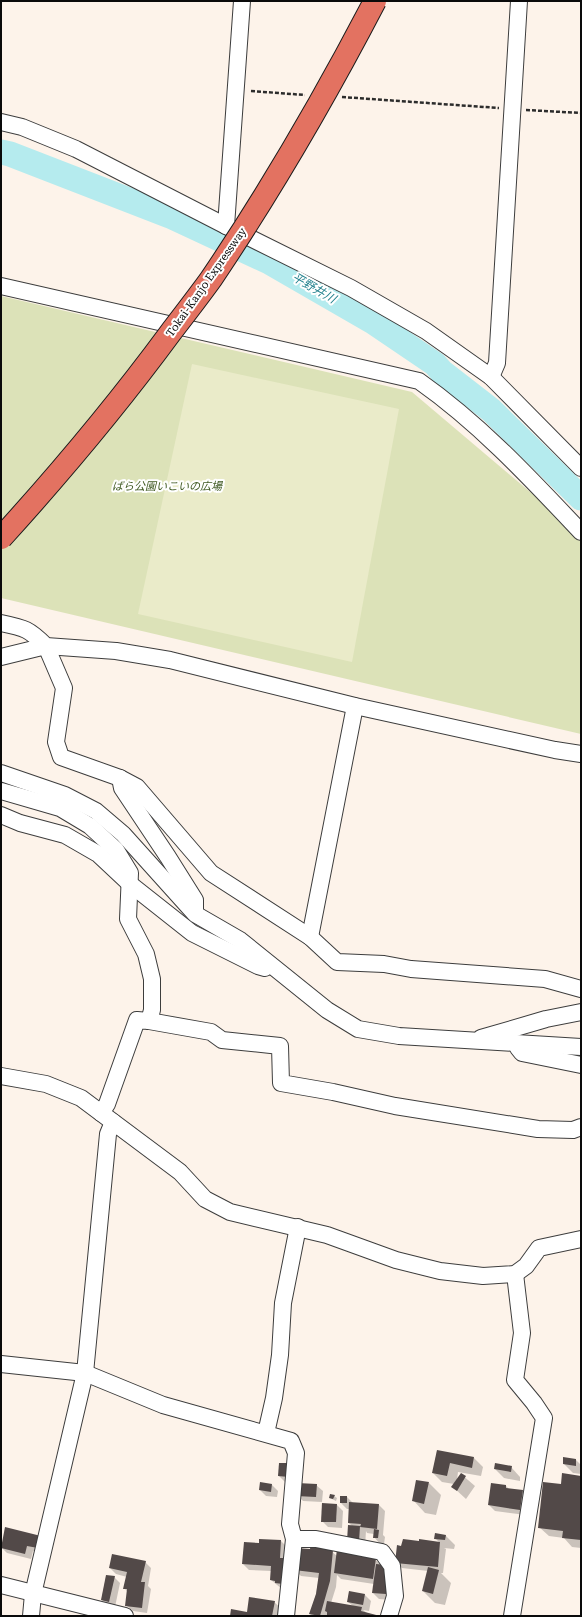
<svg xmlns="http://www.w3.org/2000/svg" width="582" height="1617" font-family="'Roboto Serif','Noto Sans JP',serif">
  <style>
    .green { fill: #dce2b8 }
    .pitch { fill: #eaebc9 }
    .shadow { fill: #0003 }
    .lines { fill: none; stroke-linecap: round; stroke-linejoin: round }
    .river { stroke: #b5ebee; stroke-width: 25 }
    .building { fill: #524948 }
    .minor-casing { stroke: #3d3d3d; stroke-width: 18 }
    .path { stroke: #2c2c2c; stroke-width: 2.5; stroke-dasharray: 4 2; stroke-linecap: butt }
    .minor { stroke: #fff; stroke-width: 16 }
    .motorway-bridge-casing { stroke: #1b1b1b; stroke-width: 24; stroke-linecap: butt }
    .motorway-bridge { stroke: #e37261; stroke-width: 22 }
    .labels { text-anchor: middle; stroke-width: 4; stroke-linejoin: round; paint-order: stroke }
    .street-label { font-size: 11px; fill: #0a0a0a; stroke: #fff }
    .park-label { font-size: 11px; font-style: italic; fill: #405a23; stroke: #fff }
    .water-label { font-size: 12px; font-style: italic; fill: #23818d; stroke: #fff }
  </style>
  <rect width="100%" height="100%" fill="#fdf3ea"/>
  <!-- green -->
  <polygon class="green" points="1,296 412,392 581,535 581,734 1,598"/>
  <!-- pitch -->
  <polygon class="pitch" points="192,364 399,409 352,662 138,614"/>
  <!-- shadow -->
  <g class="shadow">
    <polygon points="437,1451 474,1458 483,1467 481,1476 458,1472 457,1480 461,1474 475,1486 466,1499 453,1487 454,1484 442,1482 433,1473"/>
    <polygon points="576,1460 581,1465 581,1474 573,1473 564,1464"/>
    <polygon points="511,1467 520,1477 520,1481 504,1478 495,1469"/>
    <polygon points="295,1470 295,1482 285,1482 279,1476"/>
    <polygon points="581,1477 581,1548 572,1547 564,1538 549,1536 539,1527 562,1485"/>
    <polygon points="429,1483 441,1495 436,1515 425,1513 413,1500"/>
    <polygon points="272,1485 278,1491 277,1497 266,1496 260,1490"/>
    <polygon points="316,1485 323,1491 322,1502 303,1501 297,1495"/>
    <polygon points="506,1486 509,1489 522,1491 529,1498 526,1515 495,1511 489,1505"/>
    <polygon points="334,1496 337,1498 336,1501 330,1498"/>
    <polygon points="341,1497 347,1497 353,1503 379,1505 385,1511 383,1535 385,1537 384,1544 380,1544 374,1537 374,1534 367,1533 366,1531 365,1547 354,1546 353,1527 349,1523 350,1509 347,1509 341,1503"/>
    <polygon points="337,1505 343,1511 342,1528 328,1527 322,1521"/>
    <polygon points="446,1536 455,1545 454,1549 444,1548 446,1549 443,1573 441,1573 451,1583 445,1605 435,1603 423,1591 428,1571 402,1568 396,1562 402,1547 420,1542 420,1540 440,1543 435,1538"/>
    <polygon points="40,1537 43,1554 33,1551 31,1559 7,1553 1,1547"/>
    <polygon points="281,1541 287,1547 282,1589 271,1580 271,1571 249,1570 243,1564"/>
    <polygon points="325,1546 337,1556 372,1556 381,1565 392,1600 379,1599 373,1593 374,1584 341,1579 337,1575 336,1587 331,1603 353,1606 348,1602 365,1595 371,1601 369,1611 363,1610 367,1613 378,1616 312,1616 310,1614 316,1594 319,1578 301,1576 295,1570 311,1550"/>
    <polygon points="145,1562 151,1568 148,1586 151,1589 147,1613 133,1611 126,1605 128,1592 124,1588 127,1577 116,1574 110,1568"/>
    <polygon points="114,1577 120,1583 115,1607 108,1606 102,1600"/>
    <polygon points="274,1602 281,1608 279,1616 231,1616 247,1613"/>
  </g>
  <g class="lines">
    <!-- river -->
    <polyline class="river" points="1,152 10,154 170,216 269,262 373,322 435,364 442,372 491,410 581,498"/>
  </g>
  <!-- building -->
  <g class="building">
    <polygon points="437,1450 474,1457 472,1468 450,1463 447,1476 432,1473"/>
    <polygon points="563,1457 576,1459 576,1466 563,1464"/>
    <polygon points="279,1463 290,1463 289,1477 278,1476"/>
    <polygon points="495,1463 512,1466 511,1472 494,1469"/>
    <polygon points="461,1473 466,1476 457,1491 451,1487"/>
    <polygon points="562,1473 581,1476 581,1540 562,1538 563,1531 538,1528 543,1482 561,1484"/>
    <polygon points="416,1480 429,1482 424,1504 412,1501"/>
    <polygon points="260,1482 272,1484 271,1492 259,1490"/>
    <polygon points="297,1483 317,1484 316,1497 296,1496"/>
    <polygon points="491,1483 506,1485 506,1488 523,1490 520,1510 488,1505"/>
    <polygon points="330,1494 335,1495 333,1499 329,1498"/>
    <rect x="340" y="1496" width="7" height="7"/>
    <polygon points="349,1502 379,1504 377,1529 360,1527 361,1524 348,1523"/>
    <polygon points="322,1503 337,1504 336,1522 321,1522"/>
    <polygon points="348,1525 360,1526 359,1542 347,1541"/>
    <polygon points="5,1527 41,1536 38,1548 27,1546 25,1554 1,1548"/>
    <polygon points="374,1529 379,1530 378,1538 373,1538"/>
    <polygon points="435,1533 446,1535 445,1540 434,1539"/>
    <polygon points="259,1539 281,1540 280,1558 284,1558 283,1584 275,1583 275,1581 270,1580 271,1566 242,1564 244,1542 259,1543"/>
    <polygon points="403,1539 419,1541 419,1539 440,1542 438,1567 395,1563 397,1545 401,1546"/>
    <polygon points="311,1543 329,1547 329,1550 333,1550 330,1581 320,1616 309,1614 316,1594 319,1573 294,1570 296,1548 310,1549"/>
    <polygon points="337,1549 376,1558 373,1579 334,1573"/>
    <polygon points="112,1554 146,1561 141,1582 145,1582 142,1608 125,1606 127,1589 123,1589 127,1572 109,1568"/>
    <polygon points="376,1564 386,1565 389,1575 386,1594 372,1593"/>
    <polygon points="428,1567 439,1570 433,1594 422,1591"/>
    <polygon points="106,1575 115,1576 109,1602 101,1600"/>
    <polygon points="349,1591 365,1594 363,1605 347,1602"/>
    <polygon points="249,1597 275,1601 272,1616 230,1616 231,1609 247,1612"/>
    <polygon points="327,1601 362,1607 361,1611 380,1616 327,1616 327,1612 325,1611"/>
  </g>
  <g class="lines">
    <!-- minor casing -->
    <g class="minor-casing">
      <g id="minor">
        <polyline points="1,122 22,127 76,149 226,226 351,288 426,331 491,377 581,468"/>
        <polyline points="226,226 242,1"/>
        <path d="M1 286 419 381C480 424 530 478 581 532"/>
        <polyline points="491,377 497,363 519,1"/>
        <path d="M1 623C25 628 29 629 46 646L116 651 170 660 355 706 555 750 581 754"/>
        <polyline points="1,657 46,646 64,688 56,742 61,757 120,778 137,787 211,873 310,937 337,962 384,964 411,969 545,979 581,989"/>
        <polyline points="1,773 65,795 96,811 123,834 195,914 240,940 327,1010 358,1029 399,1036 581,1047"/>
        <polyline points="120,778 122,788 168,857 195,900 195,911"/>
        <polyline points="1,791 60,808 90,826 116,850 130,873 128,919 146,954 152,979 152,1010 149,1021"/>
        <polyline points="1,815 20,823 65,835 98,854 130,884 192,933 258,966 265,968"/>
        <polyline points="310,937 355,706"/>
        <polyline points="481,1038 546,1019 581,1012"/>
        <polyline points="518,1048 522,1053 581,1065"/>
        <polyline points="1,1076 46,1084 81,1098 180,1172 205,1199 230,1212 327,1235 396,1260 440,1271 483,1276 515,1274 526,1266 539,1248 581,1239"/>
        <polyline points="101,1113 107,1104 137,1020 149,1021 211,1032 222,1040 280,1046 281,1083 333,1092 395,1106 538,1129 573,1130 581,1127"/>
        <polyline points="1,1364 85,1373 163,1405 291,1441 296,1453 290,1524 294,1539 286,1616"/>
        <polyline points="266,1433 274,1398 280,1355 283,1303 298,1227"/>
        <polyline points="294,1539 316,1539 382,1552 392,1566 395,1596 389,1616"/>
        <polyline points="1,1585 125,1616"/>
        <polyline points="31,1616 33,1594 85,1373 108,1134 113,1122"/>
        <polyline points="512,1616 544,1418 534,1403 515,1380 522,1333 515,1274"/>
      </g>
    </g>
    <!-- path -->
    <g class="path">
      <polyline points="251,91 305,95"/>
      <polyline points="342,97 499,108"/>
      <polyline points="526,110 581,113"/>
    </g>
    <!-- minor -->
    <use href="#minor" class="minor"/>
    <!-- motorway-bridge casing -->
    <g class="motorway-bridge-casing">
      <path id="motorway-bridge" d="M1 538C61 472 118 404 171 332 184 315 198 297 211 279 271 190 325 97 375 1"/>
    </g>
    <!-- motorway-bridge -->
    <use href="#motorway-bridge" class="motorway-bridge"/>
  </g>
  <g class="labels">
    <!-- street labels -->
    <g class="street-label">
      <text transform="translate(206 282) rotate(-55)" y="4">Tokai-Kanjo Expressway</text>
    </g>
    <!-- park labels -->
    <g class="park-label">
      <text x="167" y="490">ばら公園いこいの広場</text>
    </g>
    <!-- water labels -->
    <g class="water-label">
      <text transform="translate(314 288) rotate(30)" y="4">平野井川</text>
    </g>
  </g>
  <!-- border -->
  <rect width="582" height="1617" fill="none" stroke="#0a0a0a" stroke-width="4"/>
</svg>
